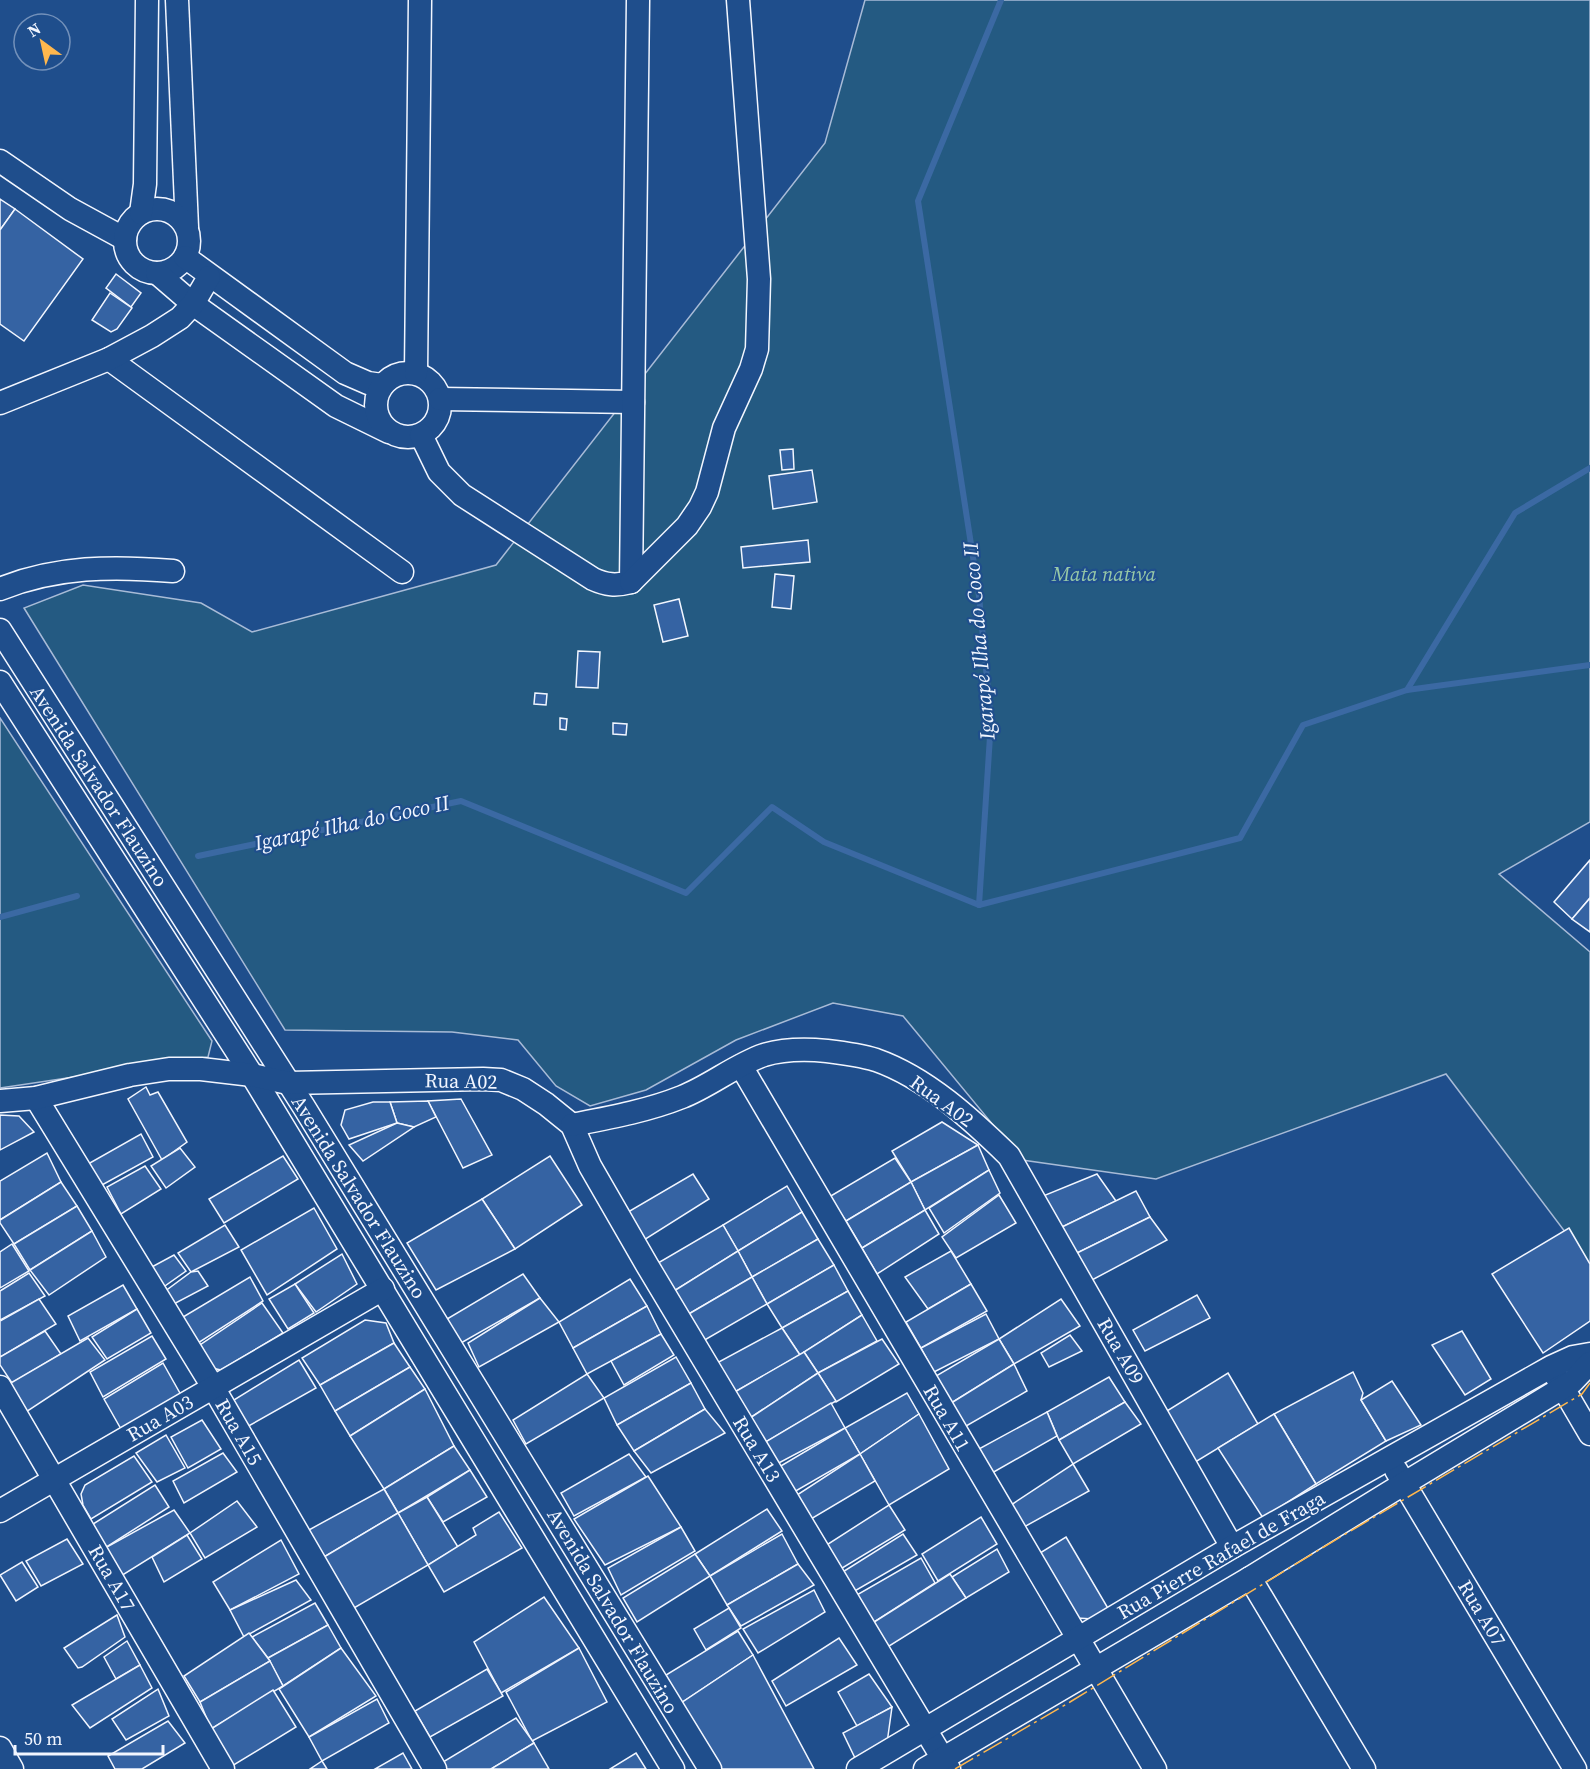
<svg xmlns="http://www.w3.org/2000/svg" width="1590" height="1769" font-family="'Source Serif 4',serif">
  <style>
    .green { fill: #245a82; stroke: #a8bbd7; stroke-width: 1.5 }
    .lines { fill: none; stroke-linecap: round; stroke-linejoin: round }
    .stream { stroke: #3b69a3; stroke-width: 6 }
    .building { fill: #3563a3; stroke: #f2f6ff; stroke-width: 1.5 }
    .minor-casing { stroke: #f2f6ff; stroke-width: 25 }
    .minor { stroke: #1f4e8c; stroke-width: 22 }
    .power { stroke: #ffb74d; stroke-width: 1.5; stroke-dasharray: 21 4.5 3 4.5; stroke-linecap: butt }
    .labels { text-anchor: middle; stroke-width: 4.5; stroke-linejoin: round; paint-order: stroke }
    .park-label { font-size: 20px; font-style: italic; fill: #97c8a6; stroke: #1f4e8c }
    .street-label { font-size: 20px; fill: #f2f6ff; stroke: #1f4e8c }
    .water-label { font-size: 21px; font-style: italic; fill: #f2f6ff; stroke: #1f4e8c }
  </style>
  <rect width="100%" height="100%" fill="#1f4e8c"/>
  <!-- green -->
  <g class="green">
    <polygon points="865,0 1590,0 1590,822 1499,874 1590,952 1590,1265 1446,1074 1156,1179 1022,1160 903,1016 833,1003 736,1040 646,1090 590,1106 556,1086 518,1040 452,1032 285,1030 24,608 83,585 201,603 252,632 496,565 825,143"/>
    <polygon points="0,718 212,1041 208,1057 0,1088"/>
  </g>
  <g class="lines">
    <!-- stream -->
    <g class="stream">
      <polyline points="1407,690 1515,513 1590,468"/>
      <polyline points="198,856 461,801 686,893 772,807 824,842 979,905 991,721 979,596 918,201 1001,0"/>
      <polyline points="979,905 1240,838 1303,725 1407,690 1590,665"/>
      <polyline points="0,917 77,896"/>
    </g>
  </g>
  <!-- building -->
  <g class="building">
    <polygon points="0,199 15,209 0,230"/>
    <polygon points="15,209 83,259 24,341 0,324 0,230"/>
    <polygon points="116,274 141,293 131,307 106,288"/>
    <polygon points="110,293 132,308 117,329 111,332 92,320"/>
    <polygon points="793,449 794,469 782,470 780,450"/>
    <polygon points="812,470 817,502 773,509 769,476"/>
    <polygon points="808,540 810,562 743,568 741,547"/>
    <polygon points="775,574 794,576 791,609 772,607"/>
    <polygon points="679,599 688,636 663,642 654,605"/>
    <polygon points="578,651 600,652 598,688 576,687"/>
    <polygon points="535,693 547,694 546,705 534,704"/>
    <polygon points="560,718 567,719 566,730 560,729"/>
    <polygon points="613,723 627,724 626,735 613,734"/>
    <polygon points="1590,860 1590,898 1572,919 1554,902"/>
    <polygon points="1590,898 1590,932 1572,919"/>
    <polygon points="146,1087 150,1095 158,1092 187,1142 162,1160 128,1099"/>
    <polygon points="461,1099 492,1155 463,1168 428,1101"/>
    <polygon points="428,1101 436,1117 414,1127 397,1123 390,1102"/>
    <polygon points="373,1102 390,1102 397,1123 349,1139 341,1125 345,1110"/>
    <polygon points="0,1115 19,1116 34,1132 0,1150"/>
    <polygon points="942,1122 978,1145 911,1182 892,1151"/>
    <polygon points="397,1123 414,1127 363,1161 349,1145"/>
    <polygon points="141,1134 153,1157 102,1185 88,1164"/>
    <polygon points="978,1145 989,1170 925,1210 911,1182"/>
    <polygon points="180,1148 195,1167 166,1188 151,1166"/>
    <polygon points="47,1153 61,1182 0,1220 0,1181"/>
    <polygon points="283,1156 298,1179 224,1223 209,1199"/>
    <polygon points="550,1156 582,1205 515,1249 482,1199"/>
    <polygon points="895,1158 911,1182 846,1221 829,1197"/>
    <polygon points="145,1166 161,1189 121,1214 107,1187"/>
    <polygon points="989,1170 1000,1193 944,1233 929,1208"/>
    <polygon points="693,1174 709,1199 644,1240 628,1212"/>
    <polygon points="1097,1174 1116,1201 1062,1227 1043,1196"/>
    <polygon points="61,1182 77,1206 14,1244 0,1223 0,1220"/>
    <polygon points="911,1182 925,1210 862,1248 846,1221"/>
    <polygon points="787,1186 802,1212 738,1251 723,1225"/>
    <polygon points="1136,1191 1150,1217 1077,1253 1062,1227"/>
    <polygon points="999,1195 1016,1223 956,1258 942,1237"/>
    <polygon points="482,1199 515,1249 436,1290 407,1243"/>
    <polygon points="77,1206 92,1231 30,1270 14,1244"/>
    <polygon points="314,1208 337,1249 267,1295 241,1250"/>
    <polygon points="925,1210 939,1234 877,1274 862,1248"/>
    <polygon points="802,1212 818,1239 752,1277 738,1251"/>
    <polygon points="1150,1217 1167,1240 1092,1280 1077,1253"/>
    <polygon points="225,1225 239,1247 191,1272 178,1253"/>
    <polygon points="723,1225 738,1251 674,1291 658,1263"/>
    <polygon points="1569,1228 1590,1264 1590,1321 1543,1353 1492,1274"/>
    <polygon points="92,1231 106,1257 49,1295 30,1270"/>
    <polygon points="818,1239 834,1265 767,1304 752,1277"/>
    <polygon points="12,1244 29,1271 0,1288 0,1252"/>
    <polygon points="738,1251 752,1277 687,1315 674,1291"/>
    <polygon points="951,1251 971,1284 928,1309 905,1277"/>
    <polygon points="342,1254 357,1284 316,1312 295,1284"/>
    <polygon points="174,1255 186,1271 162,1288 148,1269"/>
    <polygon points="834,1265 848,1291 782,1328 767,1304"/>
    <polygon points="198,1271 208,1286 170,1306 164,1292 191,1272"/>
    <polygon points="29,1273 45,1296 0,1320 0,1291"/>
    <polygon points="523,1274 540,1298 461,1343 447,1319"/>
    <polygon points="250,1277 263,1301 195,1345 178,1320"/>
    <polygon points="752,1277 767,1304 703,1341 687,1315"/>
    <polygon points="630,1279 647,1306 573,1348 559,1322"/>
    <polygon points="295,1284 314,1313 288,1329 269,1299"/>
    <polygon points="971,1284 987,1311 921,1348 906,1322"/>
    <polygon points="123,1285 137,1309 80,1341 68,1316"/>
    <polygon points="848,1291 862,1315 800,1355 782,1328"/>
    <polygon points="1197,1295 1210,1318 1145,1351 1133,1330"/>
    <polygon points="540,1298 559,1322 479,1367 468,1343"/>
    <polygon points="39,1299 56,1324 0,1357 0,1321"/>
    <polygon points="1061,1299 1080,1326 1014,1364 999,1339"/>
    <polygon points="262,1303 283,1333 221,1370 212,1368 197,1347"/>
    <polygon points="647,1306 661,1334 587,1374 573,1348"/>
    <polygon points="137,1309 151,1333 107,1359 92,1337"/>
    <polygon points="986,1314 999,1339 934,1372 921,1348"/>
    <polygon points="862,1315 877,1341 818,1373 804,1352"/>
    <polygon points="365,1320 386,1323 394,1343 320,1385 302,1358"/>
    <polygon points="782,1328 800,1355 733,1393 715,1364"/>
    <polygon points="45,1331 61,1354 12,1383 0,1365 0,1357"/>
    <polygon points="1462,1331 1491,1379 1465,1395 1432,1345"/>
    <polygon points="661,1334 674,1355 624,1385 611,1361"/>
    <polygon points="1070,1335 1082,1351 1049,1367 1041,1353"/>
    <polygon points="152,1336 166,1359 103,1397 90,1372"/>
    <polygon points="88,1338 105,1360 26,1412 9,1384"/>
    <polygon points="882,1339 899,1364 836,1402 818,1373"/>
    <polygon points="999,1339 1014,1364 948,1405 936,1376"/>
    <polygon points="394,1343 410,1367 335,1411 320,1385"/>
    <polygon points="804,1352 818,1373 750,1418 733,1393"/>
    <polygon points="676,1357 691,1383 617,1425 604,1398"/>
    <polygon points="299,1360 316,1388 245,1428 229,1403"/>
    <polygon points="163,1363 181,1395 121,1429 104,1399"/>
    <polygon points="1014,1364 1027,1391 961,1429 948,1405"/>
    <polygon points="410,1367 425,1389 350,1436 335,1411"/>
    <polygon points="1353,1372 1363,1393 1361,1400 1386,1441 1316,1484 1274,1414"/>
    <polygon points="818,1373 836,1401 762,1444 750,1418"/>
    <polygon points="1228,1373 1258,1424 1192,1464 1162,1414"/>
    <polygon points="587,1374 604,1398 526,1444 513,1420"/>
    <polygon points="1109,1377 1125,1402 1059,1440 1047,1412"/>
    <polygon points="1392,1381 1421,1425 1386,1441 1361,1400"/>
    <polygon points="691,1383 705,1409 634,1451 617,1425"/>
    <polygon points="425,1389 454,1446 384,1489 350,1436"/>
    <polygon points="907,1393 919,1414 860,1454 845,1428"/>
    <polygon points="1125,1402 1141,1424 1073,1464 1059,1440"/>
    <polygon points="831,1403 845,1428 775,1465 762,1444"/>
    <polygon points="705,1409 725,1433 651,1473 634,1451"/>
    <polygon points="1047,1412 1057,1436 992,1473 977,1450"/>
    <polygon points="919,1414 949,1469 889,1505 860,1454"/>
    <polygon points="1274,1414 1316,1484 1263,1518 1218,1448"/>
    <polygon points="202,1420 221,1449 188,1468 171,1437"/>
    <polygon points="845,1428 860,1454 794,1492 779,1467"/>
    <polygon points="166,1435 185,1468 157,1482 136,1453"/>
    <polygon points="454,1446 470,1470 398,1513 384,1489"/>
    <polygon points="223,1453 237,1472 184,1503 173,1481"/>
    <polygon points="629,1454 646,1477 574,1516 561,1493"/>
    <polygon points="860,1454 875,1481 811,1519 797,1495"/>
    <polygon points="134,1456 152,1482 91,1519 83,1505 81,1494 85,1485"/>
    <polygon points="1073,1464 1089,1491 1024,1527 1011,1505"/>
    <polygon points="470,1470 487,1497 443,1522 427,1497"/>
    <polygon points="648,1476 681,1527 605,1565 574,1519"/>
    <polygon points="155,1485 169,1507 105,1548 93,1524"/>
    <polygon points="384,1489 398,1513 324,1557 307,1531"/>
    <polygon points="427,1497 458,1547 428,1565 398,1513"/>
    <polygon points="237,1501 257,1527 205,1558 190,1533"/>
    <polygon points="889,1505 905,1530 839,1570 825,1546"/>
    <polygon points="767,1509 782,1531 710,1576 695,1554"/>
    <polygon points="174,1510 190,1533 121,1576 105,1548"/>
    <polygon points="499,1512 522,1548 444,1592 428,1565 476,1535 473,1528"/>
    <polygon points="398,1513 428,1565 354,1608 324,1557"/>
    <polygon points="981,1517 997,1544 938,1581 922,1554"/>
    <polygon points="681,1527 695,1551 621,1595 608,1568"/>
    <polygon points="782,1534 798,1564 727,1605 710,1576"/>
    <polygon points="903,1534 917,1555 853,1592 841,1573"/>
    <polygon points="187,1535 202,1559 164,1582 152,1557"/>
    <polygon points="1066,1537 1109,1610 1093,1619 1077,1618 1040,1553"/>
    <polygon points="67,1539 83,1564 41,1586 26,1561"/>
    <polygon points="281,1540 299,1574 230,1610 213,1582"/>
    <polygon points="997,1549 1009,1572 966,1598 952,1577"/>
    <polygon points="695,1554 710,1576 637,1622 623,1598"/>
    <polygon points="921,1558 935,1583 871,1624 855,1596"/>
    <polygon points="22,1562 38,1587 16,1601 0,1575"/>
    <polygon points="798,1564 814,1585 741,1626 727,1605"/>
    <polygon points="950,1574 966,1598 886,1648 871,1624"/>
    <polygon points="296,1580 311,1600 244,1637 230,1610"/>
    <polygon points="814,1590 825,1612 758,1653 743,1629"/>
    <polygon points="544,1597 579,1648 501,1693 474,1642"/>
    <polygon points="315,1603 328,1625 268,1658 252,1637"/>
    <polygon points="729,1608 741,1628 706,1650 694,1629"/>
    <polygon points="117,1615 125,1637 82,1667 78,1668 64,1648"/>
    <polygon points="328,1625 341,1648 283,1686 268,1658"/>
    <polygon points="738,1631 753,1655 681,1703 666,1675"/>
    <polygon points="249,1633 270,1661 200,1702 184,1676"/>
    <polygon points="839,1638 857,1665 786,1706 772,1681"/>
    <polygon points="127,1641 140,1665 116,1679 104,1657"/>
    <polygon points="341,1648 376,1696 309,1737 279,1689"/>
    <polygon points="579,1648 607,1702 532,1741 506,1692"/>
    <polygon points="753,1655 814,1769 720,1769 681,1703"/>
    <polygon points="270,1661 283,1686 211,1729 200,1702"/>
    <polygon points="140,1665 152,1688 90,1728 72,1705"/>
    <polygon points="487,1669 503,1696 430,1737 415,1711"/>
    <polygon points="869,1674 892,1707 857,1726 838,1692"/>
    <polygon points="158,1689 169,1716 126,1740 112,1719"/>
    <polygon points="273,1690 296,1727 232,1766 211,1729"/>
    <polygon points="377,1699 389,1723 322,1761 309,1737"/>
    <polygon points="892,1707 887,1743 855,1758 843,1733"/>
    <polygon points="516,1718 534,1743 491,1769 447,1769 443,1762"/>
    <polygon points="168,1721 185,1743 142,1769 115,1769 108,1756"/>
    <polygon points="534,1743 549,1769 491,1769"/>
    <polygon points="403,1753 412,1769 375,1769"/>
    <polygon points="636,1753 646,1769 610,1769"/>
    <polygon points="322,1761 327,1769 310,1769"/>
  </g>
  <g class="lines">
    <!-- minor casing -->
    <g class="minor-casing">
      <g id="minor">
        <polyline points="177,0 187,227"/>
        <polyline points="0,161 70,209 125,239"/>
        <circle cx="157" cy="241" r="32"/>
        <polyline points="141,213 145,184 147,0"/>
        <polyline points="185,257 345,373 368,383 382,385"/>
        <polyline points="157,273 193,304 336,406 389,432"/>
        <polyline points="109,359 402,572"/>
        <circle cx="408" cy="405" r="32"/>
        <polyline points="416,373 420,0"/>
        <polyline points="440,399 633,402"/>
        <polyline points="0,403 109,359 152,336 180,318 193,304 209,277"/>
        <path d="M421 435 439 472 462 495 593 579C606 585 616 586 631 582L638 0"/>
        <polyline points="631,582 687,526 700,507 707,492 724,428 751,369 757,349 759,279 738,0"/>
        <path d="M0 589C56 566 114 566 173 571"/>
        <polyline points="0,630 304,1107 710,1769"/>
        <polyline points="0,682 252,1075 673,1769"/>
        <polyline points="741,1066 1155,1769"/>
        <polyline points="36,1098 213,1387 435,1769"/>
        <polyline points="0,1101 36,1098 130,1075 169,1069 201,1069 252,1075 288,1083 483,1079 501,1080 523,1089 546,1104 572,1125 590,1166 647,1265 949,1769"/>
        <path d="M572 1125C608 1118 647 1111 682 1097 710 1086 735 1065 764 1055 784 1049 806 1049 827 1051 844 1053 860 1055 876 1060 927 1078 971 1119 1009 1156L1232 1547"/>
        <polyline points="1556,1376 1590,1434"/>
        <polyline points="0,1387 223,1769"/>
        <polyline points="1396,1470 1575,1769"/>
        <polyline points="0,1511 383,1289"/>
        <polyline points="1250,1578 1364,1769"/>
        <polyline points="0,1748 12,1769"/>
        <polyline points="858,1769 1232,1547 1551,1367 1573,1357 1590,1354"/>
        <polyline points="925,1769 1250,1578 1405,1483 1572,1382 1590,1363"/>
      </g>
    </g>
    <!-- minor -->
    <use href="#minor" class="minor"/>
    <!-- power -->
    <polyline class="power" points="955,1769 1070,1702 1327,1545 1582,1394 1590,1383"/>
  </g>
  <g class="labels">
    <!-- park labels -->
    <g class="park-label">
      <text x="1104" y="581">Mata nativa</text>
    </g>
    <!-- street labels -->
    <g class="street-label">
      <text transform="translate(99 786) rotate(57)" y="7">Avenida Salvador Flauzino</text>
      <text transform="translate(461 1081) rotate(1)" y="7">Rua A02</text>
      <text transform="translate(942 1101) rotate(36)" y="7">Rua A02</text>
      <text transform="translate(359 1197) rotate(58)" y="7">Avenida Salvador Flauzino</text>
      <text transform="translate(1121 1351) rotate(60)" y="7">Rua A09</text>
      <text transform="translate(160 1418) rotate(-30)" y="7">Rua A03</text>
      <text transform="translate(947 1418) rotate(60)" y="7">Rua A11</text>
      <text transform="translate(239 1432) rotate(60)" y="7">Rua A15</text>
      <text transform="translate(757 1449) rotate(59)" y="7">Rua A13</text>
      <text transform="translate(1221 1555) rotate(-30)" y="7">Rua Pierre Rafael de Fraga</text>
      <text transform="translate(112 1578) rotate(60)" y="7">Rua A17</text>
      <text transform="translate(613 1611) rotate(59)" y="7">Avenida Salvador Flauzino</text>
      <text transform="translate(1482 1613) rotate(59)" y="7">Rua A07</text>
    </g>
    <!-- water labels -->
    <g class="water-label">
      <text transform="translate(979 641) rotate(-95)" y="7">Igarapé Ilha do Coco II</text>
      <text transform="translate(352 823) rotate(-12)" y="7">Igarapé Ilha do Coco II</text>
    </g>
  </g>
  <!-- north arrow -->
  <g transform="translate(42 42) rotate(327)"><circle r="28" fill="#1f4e8c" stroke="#7391ba" stroke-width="1.5"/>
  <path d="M0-4.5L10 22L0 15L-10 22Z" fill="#ffb74d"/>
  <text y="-9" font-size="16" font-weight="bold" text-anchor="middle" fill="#f2f6ff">N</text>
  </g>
  <!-- scale -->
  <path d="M15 1745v9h148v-9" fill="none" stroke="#f2f6ff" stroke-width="3"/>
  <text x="24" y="1745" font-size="18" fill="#f2f6ff" stroke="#1f4e8c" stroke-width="4.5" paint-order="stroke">50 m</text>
</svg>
